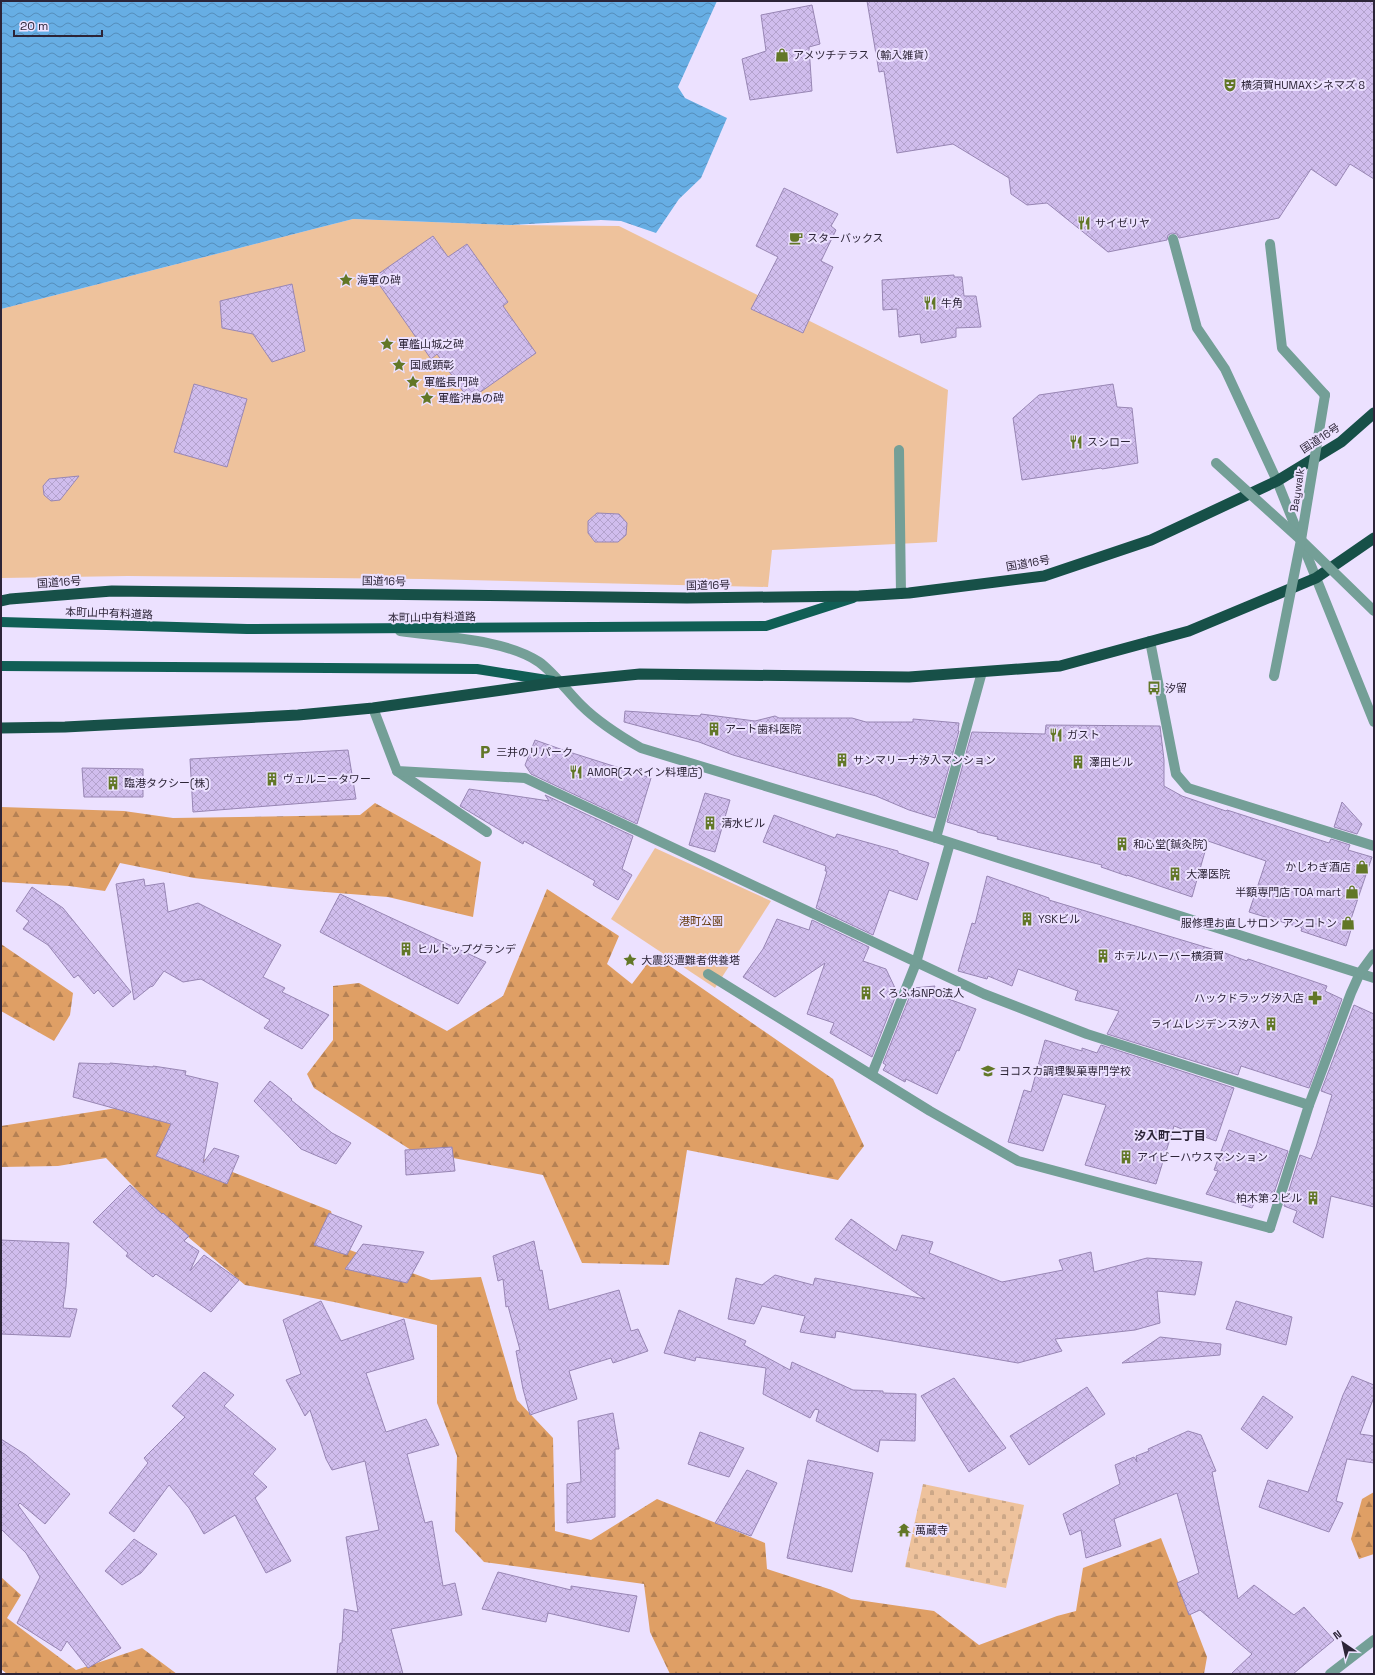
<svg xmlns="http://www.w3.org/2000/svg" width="1375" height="1675" font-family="'Space Grotesk','Noto Sans JP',sans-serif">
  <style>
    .forest { fill: url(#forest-firs) }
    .cemetery { fill: url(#cemetery-stones) }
    .green { fill: #eec29c }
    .water { fill: url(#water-waves) }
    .building { fill: url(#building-cross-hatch); stroke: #9886b4 }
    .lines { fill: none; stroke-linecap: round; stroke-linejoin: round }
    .service { stroke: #749f97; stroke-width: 10 }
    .pedestrian { stroke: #749f97; stroke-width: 10 }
    .minor { stroke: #749f97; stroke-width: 10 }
    .tertiary { stroke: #749f97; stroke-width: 10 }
    .primary { stroke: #105e55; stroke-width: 10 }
    .trunk { stroke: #175048; stroke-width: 11 }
    .pedestrian-bridge { stroke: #749f97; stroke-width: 10 }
    .labels { text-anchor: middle; stroke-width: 4; stroke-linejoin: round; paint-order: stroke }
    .poi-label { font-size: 11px; fill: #2c2437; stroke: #ece1ff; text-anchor: start }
    .street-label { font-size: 11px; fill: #2c2437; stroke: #ece1ff }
    .park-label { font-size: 11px; fill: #673c0f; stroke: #ece1ff }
    .neighbourhood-label { font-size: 12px; font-weight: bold; fill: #2c2437; stroke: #ece1ff }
  </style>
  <defs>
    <pattern id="forest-firs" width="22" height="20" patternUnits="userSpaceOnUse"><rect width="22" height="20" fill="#df9f65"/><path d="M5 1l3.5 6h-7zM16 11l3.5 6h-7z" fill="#b58154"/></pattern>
    <pattern id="cemetery-stones" width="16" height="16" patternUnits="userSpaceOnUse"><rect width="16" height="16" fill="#eec29c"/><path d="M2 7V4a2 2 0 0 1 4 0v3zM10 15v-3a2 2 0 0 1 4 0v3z" fill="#cca787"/></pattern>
    <pattern id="water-waves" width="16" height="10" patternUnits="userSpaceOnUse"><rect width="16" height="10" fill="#67aee4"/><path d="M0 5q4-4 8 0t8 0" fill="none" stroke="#558dba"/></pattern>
    <pattern id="building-cross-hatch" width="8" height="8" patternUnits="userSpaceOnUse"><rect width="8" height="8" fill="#d0bded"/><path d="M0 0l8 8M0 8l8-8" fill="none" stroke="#b3a2cc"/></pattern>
  </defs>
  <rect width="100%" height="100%" fill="#ece1ff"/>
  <!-- forest -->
  <g class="forest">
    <polygon points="375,803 481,862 473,917 388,897 300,890 194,878 120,863 105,891 69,886 1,882 1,807 124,811 173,818 360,815"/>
    <polygon points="547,889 619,936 607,964 632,984 654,955 833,1079 864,1146 838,1180 687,1150 669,1265 582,1263 543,1175 411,1150 314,1088 307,1074 333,1040 333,986 359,983 447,1031 503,996"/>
    <polygon points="1,944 73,993 70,1015 54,1041 1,1011"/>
    <polygon points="149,1103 207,1162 331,1211 339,1246 431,1280 481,1277 517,1400 553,1438 555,1531 591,1540 657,1499 765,1543 767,1569 832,1590 851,1599 934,1611 979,1645 1057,1616 1076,1611 1083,1568 1161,1538 1207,1657 1204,1674 670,1674 650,1632 644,1584 484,1562 455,1531 457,1456 437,1403 437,1325 334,1302 245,1285 156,1210 106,1158 58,1166 1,1167 1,1126"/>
    <polygon points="1374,1492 1374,1554 1359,1559 1351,1539 1362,1499"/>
    <polygon points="1,1577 21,1595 7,1618 76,1670 142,1648 177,1674 7,1674 1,1669"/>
  </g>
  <!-- cemetery -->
  <polygon class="cemetery" points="923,1484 1024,1505 1006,1588 905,1567"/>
  <!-- green -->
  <g class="green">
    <polygon points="353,219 511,225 619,226 948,390 937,542 772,550 768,587 423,579 128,576 1,578 1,309"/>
    <polygon points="655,848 771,901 715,988 611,919"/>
  </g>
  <!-- water -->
  <polygon class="water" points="1,1 717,1 678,87 685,98 727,118 701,178 679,199 656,233 621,221 601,220 511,225 353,219 1,309"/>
  <!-- building -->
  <g class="building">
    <polygon points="867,1 1374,1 1374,179 1350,164 1336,186 1311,169 1279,218 1179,238 1177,234 1172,233 1168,235 1167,240 1108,252 1047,203 1027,205 1011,194 1009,178 953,144 897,153 884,71 879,72"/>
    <polygon points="812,5 820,44 809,47 812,91 750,100 742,59 766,51 761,15"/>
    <polygon points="784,188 838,214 831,226 836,230 821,261 833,267 803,333 751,309 778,257 756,246"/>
    <polygon points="433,236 448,257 467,244 508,302 503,306 536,353 469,400 437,354 431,359 374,277"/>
    <polygon points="954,275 954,277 962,277 964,296 976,296 981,327 956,328 956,337 921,343 920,334 899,337 897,309 883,310 882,280"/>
    <polygon points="292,284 305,351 272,362 253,334 222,328 220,301"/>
    <polygon points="194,384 247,399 227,467 174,452"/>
    <polygon points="1113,384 1117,407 1132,408 1138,463 1102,469 1101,468 1022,480 1013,418 1039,395"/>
    <polygon points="79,476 60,500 51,501 44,495 43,486 49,479"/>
    <polygon points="597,513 619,514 627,523 626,535 618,542 595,542 588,533 588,521"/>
    <polygon points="625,711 700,716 701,714 755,721 775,716 779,718 852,718 866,722 913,722 913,719 959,723 958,731 959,731 935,818 909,810 876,796 733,755 699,742 624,722"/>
    <polygon points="1046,725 1160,726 1164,760 1164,786 1182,796 1226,811 1227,810 1329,843 1331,839 1350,845 1348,850 1372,857 1351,919 1354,920 1346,946 1301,931 1302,928 1249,912 1266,861 1208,841 1192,897 1127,875 1127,876 1101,867 1102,865 997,839 998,837 977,832 977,831 947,822 972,732 1045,734"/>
    <polygon points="535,740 563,750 651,778 637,824 531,774 525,765"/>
    <polygon points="348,750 356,799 193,812 190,759"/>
    <polygon points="82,768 143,769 143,797 84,797"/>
    <polygon points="469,789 549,801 545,795 633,836 622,869 632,875 618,900 593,885 595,881 524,841 523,844 460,806"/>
    <polygon points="705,793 730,800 715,852 689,845"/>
    <polygon points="1342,802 1362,824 1357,834 1334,827"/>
    <polygon points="774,815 835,838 837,834 898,851 898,853 929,863 917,900 889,890 873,935 816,908 827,871 825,871 826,866 763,842"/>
    <polygon points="987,876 1049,898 1049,900 1225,953 1247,961 1248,959 1327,986 1325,991 1342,999 1309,1088 1241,1066 1238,1075 1107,1034 1119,1011 1075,1000 1078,991 1018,969 1012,986 988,976 987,979 958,971 972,923 975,924"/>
    <polygon points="144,879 145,886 164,883 168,912 198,903 281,945 263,977 285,988 282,992 329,1015 302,1049 264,1028 270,1020 201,979 183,982 164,971 153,986 150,987 134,1000 116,884"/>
    <polygon points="32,887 63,908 131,992 113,1007 98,990 94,994 78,975 74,978 48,945 23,929 29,921 16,911"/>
    <polygon points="340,894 486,962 458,1004 320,932"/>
    <polygon points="777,919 809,930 812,920 869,947 863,961 886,969 896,990 898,990 872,1057 830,1033 834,1023 807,1014 825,963 775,997 743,977 763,949"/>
    <polygon points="935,986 932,993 976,1009 959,1051 957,1050 937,1094 906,1079 905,1082 883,1070 886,1065 883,1063 913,988"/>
    <polygon points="1354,1005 1374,1014 1374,1207 1331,1196 1323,1238 1293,1222 1297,1211 1284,1206 1300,1155 1311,1159 1316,1147 1332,1095 1321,1091"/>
    <polygon points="1045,1040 1082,1051 1082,1048 1097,1053 1101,1045 1234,1088 1216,1141 1174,1126 1156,1184 1085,1165 1106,1105 1063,1094 1043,1151 1008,1142 1024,1090 1031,1092"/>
    <polygon points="79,1063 110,1064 110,1063 153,1067 153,1066 186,1071 185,1075 218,1083 203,1163 214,1148 239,1156 227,1184 156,1156 171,1124 73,1097"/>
    <polygon points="270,1081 292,1099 291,1100 332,1133 351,1143 336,1164 301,1149 254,1101"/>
    <polygon points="1229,1130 1288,1151 1271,1202 1257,1197 1252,1208 1206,1194 1218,1171 1214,1170"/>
    <polygon points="452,1147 455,1171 406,1175 405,1150"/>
    <polygon points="130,1185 162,1214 163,1213 189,1236 184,1241 199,1251 190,1271 204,1255 239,1280 211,1312 156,1274 153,1277 126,1256 128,1253 93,1222"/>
    <polygon points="329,1213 362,1226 347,1255 314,1245"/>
    <polygon points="851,1219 896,1251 902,1235 933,1242 929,1253 1002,1282 1063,1270 1059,1260 1091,1252 1094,1272 1147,1258 1202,1262 1195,1295 1157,1291 1160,1323 1135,1330 1055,1339 1062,1351 1018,1363 836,1331 835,1338 800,1332 805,1316 762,1306 754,1324 728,1319 736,1278 762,1285 775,1275 813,1285 815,1278 925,1299 835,1239"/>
    <polygon points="1,1240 69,1243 66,1286 63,1308 77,1309 70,1337 1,1334"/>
    <polygon points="534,1241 540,1271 542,1270 549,1310 619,1290 631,1331 638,1329 648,1351 613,1363 611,1358 569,1371 577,1399 530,1415 523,1389 516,1351 520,1350 508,1306 506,1307 503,1279 498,1281 493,1256"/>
    <polygon points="363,1244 424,1252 407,1283 345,1269"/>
    <polygon points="321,1301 341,1341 404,1319 414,1359 366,1373 386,1432 426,1419 439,1445 407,1454 425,1523 432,1521 443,1586 455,1583 462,1615 391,1629 403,1674 337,1674 340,1643 342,1643 344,1609 358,1612 346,1537 379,1530 365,1461 332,1470 326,1459 310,1410 305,1416 286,1380 301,1374 283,1320"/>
    <polygon points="1236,1301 1292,1317 1286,1345 1226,1329"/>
    <polygon points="679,1310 746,1341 744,1345 790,1370 792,1362 853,1390 883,1391 883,1393 916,1394 915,1441 880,1440 878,1452 816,1421 819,1410 815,1409 810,1418 763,1394 766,1368 696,1357 695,1361 664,1353"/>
    <polygon points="1160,1337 1221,1344 1220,1355 1122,1363"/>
    <polygon points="204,1372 234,1395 224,1406 276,1449 253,1474 267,1487 255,1498 291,1561 266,1573 235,1515 204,1534 189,1508 169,1485 134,1532 109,1513 148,1463 144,1458 185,1417 172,1406"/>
    <polygon points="1352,1376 1374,1385 1374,1397 1360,1434 1374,1436 1374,1463 1347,1459 1336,1501 1343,1503 1329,1532 1259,1507 1268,1480 1308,1492 1343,1395"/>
    <polygon points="954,1378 1006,1448 969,1472 921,1396"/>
    <polygon points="1087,1387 1105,1414 1029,1465 1010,1436"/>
    <polygon points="1263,1396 1293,1417 1267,1449 1241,1429"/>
    <polygon points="613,1413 619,1449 615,1449 615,1517 567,1523 567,1484 581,1482 578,1421"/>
    <polygon points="1188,1431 1201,1435 1216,1471 1212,1472 1238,1599 1254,1585 1294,1615 1304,1607 1334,1640 1293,1674 1231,1674 1252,1654 1200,1610 1189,1615 1177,1583 1199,1573 1177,1493 1114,1519 1121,1546 1086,1558 1081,1530 1070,1535 1063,1514 1120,1484 1115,1465 1134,1457 1137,1462 1136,1456 1149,1451 1148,1449"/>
    <polygon points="700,1432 744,1448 729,1477 688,1464"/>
    <polygon points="1,1439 26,1455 70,1494 45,1524 20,1503 18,1505 121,1648 88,1668 67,1641 61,1651 17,1623 40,1577 26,1553 1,1529"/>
    <polygon points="808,1460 873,1473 852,1572 787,1558"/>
    <polygon points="747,1470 777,1483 751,1536 715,1523"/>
    <polygon points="134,1539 157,1554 141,1573 122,1585 105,1571"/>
    <polygon points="498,1572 571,1590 571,1586 637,1596 629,1632 548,1613 546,1622 482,1609"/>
  </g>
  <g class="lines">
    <!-- service -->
    <g class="service">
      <polyline points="1173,239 1197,328 1225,369 1277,481"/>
      <polyline points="899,450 901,594"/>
      <polyline points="397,771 487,832"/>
      <polyline points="708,974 930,1111 1018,1161 1270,1228"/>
      <polyline points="872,1074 916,963 950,843"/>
    </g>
    <!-- pedestrian -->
    <polyline class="pedestrian" points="1270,244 1282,348 1325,395"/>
    <!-- minor -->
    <g class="minor">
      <polyline points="1150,641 1176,774 1188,788 1374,846"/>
      <polyline points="373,708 397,771 525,778 984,994 1087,1034 1309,1105"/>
      <polyline points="936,838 982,672"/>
      <polyline points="1270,1228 1309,1105 1351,993 1360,973"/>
      <polyline points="1330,1674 1374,1640"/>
    </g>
    <!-- tertiary -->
    <g class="tertiary">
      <polyline points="1277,481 1374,722"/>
      <path d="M400 631C441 637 505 639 539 662 552 671 569 693 581 705 598 722 620 736 641 748L936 838 1374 978"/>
      <polyline points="1360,973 1374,954"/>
    </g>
    <!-- primary -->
    <g class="primary">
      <polyline points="1,622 247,629 766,626 853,598"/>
      <polyline points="1,666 477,669 553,681"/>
    </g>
    <!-- trunk -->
    <g class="trunk">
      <polyline points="1,601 10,599 112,591 687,598 859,596 909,593 1044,576 1151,540 1277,481 1341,442 1374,413"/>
      <polyline points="1,728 65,727 298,715 373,708 559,682 640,674 909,677 1060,666 1189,631 1316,578 1374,538"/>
    </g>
    <!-- pedestrian-bridge -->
    <g class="pedestrian-bridge">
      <polyline points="1216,463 1301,540 1374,611"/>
      <polyline points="1274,676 1301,540 1325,395"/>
    </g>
  </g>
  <!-- icons -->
  <defs>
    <g id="shop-bare" transform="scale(1.08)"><path d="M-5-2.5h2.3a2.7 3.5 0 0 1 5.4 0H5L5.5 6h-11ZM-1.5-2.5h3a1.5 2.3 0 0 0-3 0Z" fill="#627727" stroke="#ece1ff" stroke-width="2.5" paint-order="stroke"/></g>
    <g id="theatre-bare" transform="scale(1.08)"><path d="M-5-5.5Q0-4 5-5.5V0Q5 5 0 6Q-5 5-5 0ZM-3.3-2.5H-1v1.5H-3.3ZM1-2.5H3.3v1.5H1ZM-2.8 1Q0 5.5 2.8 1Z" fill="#627727" stroke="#ece1ff" stroke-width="2.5" paint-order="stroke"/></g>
    <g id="restaurant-bare" transform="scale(1.08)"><path d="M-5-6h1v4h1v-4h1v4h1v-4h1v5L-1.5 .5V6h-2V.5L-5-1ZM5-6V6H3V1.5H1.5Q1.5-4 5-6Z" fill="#627727" stroke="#ece1ff" stroke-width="2.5" paint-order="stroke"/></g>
    <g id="cafe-bare" transform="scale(1.08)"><path d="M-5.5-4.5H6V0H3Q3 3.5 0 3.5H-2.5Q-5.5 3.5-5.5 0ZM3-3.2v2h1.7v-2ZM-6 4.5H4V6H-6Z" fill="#627727" stroke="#ece1ff" stroke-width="2.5" paint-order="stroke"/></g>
    <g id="sight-bare" transform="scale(1.08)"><path d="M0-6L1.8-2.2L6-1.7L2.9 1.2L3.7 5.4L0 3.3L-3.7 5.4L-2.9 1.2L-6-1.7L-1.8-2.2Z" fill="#627727" stroke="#ece1ff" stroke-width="2.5" paint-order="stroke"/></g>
    <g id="bus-bare" transform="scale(1.08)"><path d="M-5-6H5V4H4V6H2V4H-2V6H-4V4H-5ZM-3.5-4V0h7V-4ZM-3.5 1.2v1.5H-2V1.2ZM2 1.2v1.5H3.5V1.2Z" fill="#627727" stroke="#ece1ff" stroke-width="2.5" paint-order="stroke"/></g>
    <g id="building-bare" transform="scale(1.08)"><path d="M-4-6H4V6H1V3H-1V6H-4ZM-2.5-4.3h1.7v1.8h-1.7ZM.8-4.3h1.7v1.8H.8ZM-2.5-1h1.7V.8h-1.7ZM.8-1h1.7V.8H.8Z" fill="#627727" stroke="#ece1ff" stroke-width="2.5" paint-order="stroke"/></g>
    <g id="parking-bare" transform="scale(1.08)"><path d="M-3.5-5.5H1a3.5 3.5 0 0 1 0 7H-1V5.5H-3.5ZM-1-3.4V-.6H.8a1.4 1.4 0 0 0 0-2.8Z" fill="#627727" stroke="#ece1ff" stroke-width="2.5" paint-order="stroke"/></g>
    <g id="pharmacy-bare" transform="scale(1.08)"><path d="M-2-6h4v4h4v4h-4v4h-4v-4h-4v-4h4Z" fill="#627727" stroke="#ece1ff" stroke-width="2.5" paint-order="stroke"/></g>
    <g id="university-bare" transform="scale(1.08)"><path d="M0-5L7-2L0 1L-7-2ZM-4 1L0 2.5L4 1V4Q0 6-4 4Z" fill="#627727" stroke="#ece1ff" stroke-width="2.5" paint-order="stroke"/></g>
    <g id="temple-bare" transform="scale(1.08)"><path d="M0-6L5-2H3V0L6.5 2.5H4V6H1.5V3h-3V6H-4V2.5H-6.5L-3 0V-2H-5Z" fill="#627727" stroke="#ece1ff" stroke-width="2.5" paint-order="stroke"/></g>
  </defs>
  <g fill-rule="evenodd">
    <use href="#shop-bare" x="782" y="55"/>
    <use href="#theatre-bare" x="1230" y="85"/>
    <use href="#restaurant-bare" x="1084" y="223"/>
    <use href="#cafe-bare" x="796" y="238"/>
    <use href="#sight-bare" x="346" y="280"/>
    <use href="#restaurant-bare" x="930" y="303"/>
    <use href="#sight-bare" x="387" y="344"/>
    <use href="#sight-bare" x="399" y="365"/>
    <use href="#sight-bare" x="413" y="382"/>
    <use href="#sight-bare" x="427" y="398"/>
    <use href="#restaurant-bare" x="1076" y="442"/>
    <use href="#bus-bare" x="1154" y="688"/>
    <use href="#building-bare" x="714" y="729"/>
    <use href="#restaurant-bare" x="1056" y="735"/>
    <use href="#parking-bare" x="485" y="752"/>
    <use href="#building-bare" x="842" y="760"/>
    <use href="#building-bare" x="1078" y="762"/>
    <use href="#restaurant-bare" x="576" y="772"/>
    <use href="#building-bare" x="272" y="779"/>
    <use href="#building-bare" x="113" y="783"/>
    <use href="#building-bare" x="710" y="823"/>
    <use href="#building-bare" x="1122" y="844"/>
    <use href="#shop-bare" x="1362" y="867"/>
    <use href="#building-bare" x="1175" y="874"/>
    <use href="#shop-bare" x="1352" y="892"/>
    <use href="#building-bare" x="1027" y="919"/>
    <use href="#shop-bare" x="1348" y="923"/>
    <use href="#building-bare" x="406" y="949"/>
    <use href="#building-bare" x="1103" y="956"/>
    <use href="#sight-bare" x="630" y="960"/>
    <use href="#building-bare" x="866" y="993"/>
    <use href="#pharmacy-bare" x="1315" y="998"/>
    <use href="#building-bare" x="1271" y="1024"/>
    <use href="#university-bare" x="988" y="1071"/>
    <use href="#building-bare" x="1126" y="1157"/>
    <use href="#building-bare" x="1313" y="1198"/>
    <use href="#temple-bare" x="904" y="1530"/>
  </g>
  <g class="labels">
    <!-- poi labels -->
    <g class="poi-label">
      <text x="793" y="59">アメツチテラス（輸入雑貨）</text>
      <text x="1241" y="89">横須賀HUMAXシネマズ８</text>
      <text x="1095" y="227">サイゼリヤ</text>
      <text x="807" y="242">スターバックス</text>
      <text x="357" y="284">海軍の碑</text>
      <text x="941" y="307">牛角</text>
      <text x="398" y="348">軍艦山城之碑</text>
      <text x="410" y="369">国威顕彰</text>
      <text x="424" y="386">軍艦長門碑</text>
      <text x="438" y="402">軍艦沖島の碑</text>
      <text x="1087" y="446">スシロー</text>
      <text x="1165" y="692">汐留</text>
      <text x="725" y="733">アート歯科医院</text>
      <text x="1067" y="739">ガスト</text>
      <text x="496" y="756">三井のリパーク</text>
      <text x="853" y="764">サンマリーナ汐入マンション</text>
      <text x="1089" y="766">澤田ビル</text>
      <text x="587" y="776">AMOR(スペイン料理店)</text>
      <text x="283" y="783">ヴェルニータワー</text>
      <text x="124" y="787">臨港タクシー(株)</text>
      <text x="721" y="827">清水ビル</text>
      <text x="1133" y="848">和心堂(鍼灸院)</text>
      <text x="1351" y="871" text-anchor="end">かしわぎ酒店</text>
      <text x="1186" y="878">大澤医院</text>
      <text x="1341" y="896" text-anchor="end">半額専門店 TOA mart</text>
      <text x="1038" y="923">YSKビル</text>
      <text x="1337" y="927" text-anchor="end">服修理お直しサロン アンコトン</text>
      <text x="417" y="953">ヒルトップグランデ</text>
      <text x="1114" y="960">ホテルハーバー横須賀</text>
      <text x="641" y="964">大震災遭難者供養塔</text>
      <text x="877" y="997">くろふねNPO法人</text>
      <text x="1304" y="1002" text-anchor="end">ハックドラッグ汐入店</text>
      <text x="1260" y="1028" text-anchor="end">ライムレジデンス汐入</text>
      <text x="999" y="1075">ヨコスカ調理製菓専門学校</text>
      <text x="1137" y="1161">アイビーハウスマンション</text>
      <text x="1302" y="1202" text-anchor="end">柏木第２ビル</text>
      <text x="915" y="1534">萬蔵寺</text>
    </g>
    <!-- street labels -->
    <g class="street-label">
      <text transform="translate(1320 438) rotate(-33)" y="4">国道16号</text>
      <text transform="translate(1297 490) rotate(-81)" y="4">Baywalk</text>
      <text transform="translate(1028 563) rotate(-10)" y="4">国道16号</text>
      <text transform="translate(384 581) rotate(1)" y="4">国道16号</text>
      <text transform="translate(59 582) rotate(-4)" y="4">国道16号</text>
      <text transform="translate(708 585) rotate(-1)" y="4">国道16号</text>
      <text transform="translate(109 613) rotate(2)" y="4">本町山中有料道路</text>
      <text transform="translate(432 617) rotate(-1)" y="4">本町山中有料道路</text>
    </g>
    <!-- park labels -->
    <g class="park-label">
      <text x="701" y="925">港町公園</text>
    </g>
    <!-- neighbourhood labels -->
    <g class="neighbourhood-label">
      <text x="1170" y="1140">汐入町二丁目</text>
    </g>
  </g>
  <!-- border -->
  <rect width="1375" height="1675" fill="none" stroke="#2c2437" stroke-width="4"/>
  <!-- north arrow -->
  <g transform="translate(1343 1643) rotate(326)" stroke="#ece1ff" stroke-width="3" paint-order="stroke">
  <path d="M0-3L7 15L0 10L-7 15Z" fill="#2c2437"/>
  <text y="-6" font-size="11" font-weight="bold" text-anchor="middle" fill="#2c2437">N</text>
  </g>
  <!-- scale -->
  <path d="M14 30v6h88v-6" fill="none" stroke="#2c2437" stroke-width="2"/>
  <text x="20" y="30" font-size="12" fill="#2c2437" stroke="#ece1ff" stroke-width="3" paint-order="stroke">20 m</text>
</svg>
